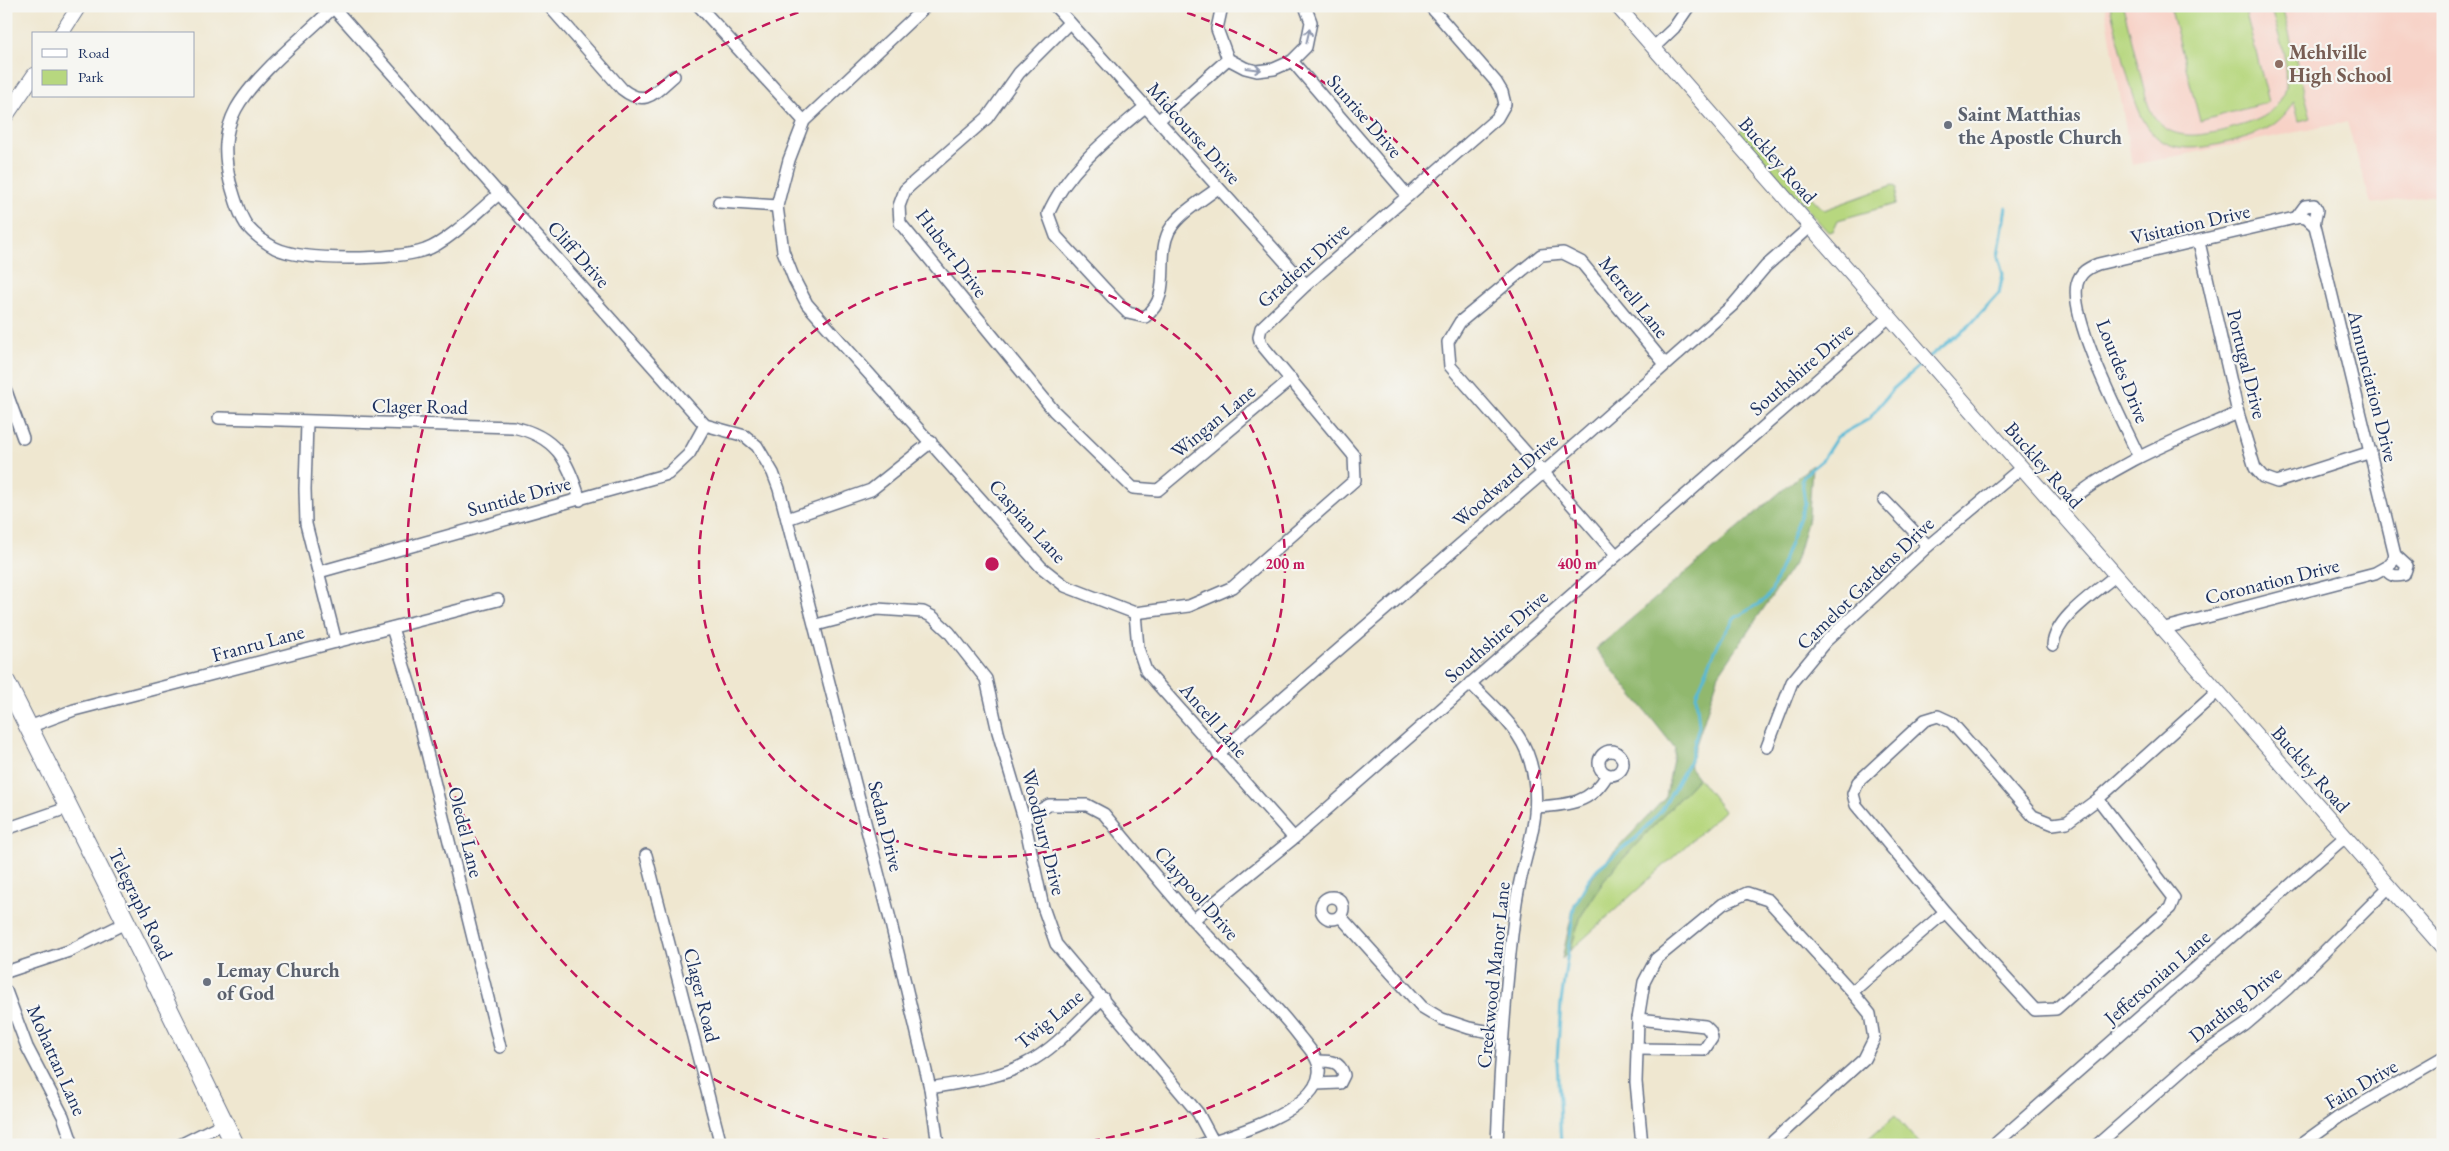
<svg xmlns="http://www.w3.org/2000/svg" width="2449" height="1151" font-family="'EB Garamond',serif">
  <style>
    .built { fill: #f7d1c6 }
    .green { fill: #b7d77f; stroke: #69836e }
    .forest { fill: #91b86e; stroke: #567466 }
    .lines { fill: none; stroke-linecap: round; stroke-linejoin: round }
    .stream { stroke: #57b9d6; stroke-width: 3 }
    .minor-casing { stroke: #656f86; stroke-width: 14 }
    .tertiary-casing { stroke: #656f86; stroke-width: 16 }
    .primary-casing { stroke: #656f86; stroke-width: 20 }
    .minor { stroke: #fff; stroke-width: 11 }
    .tertiary { stroke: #fff; stroke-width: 14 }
    .primary { stroke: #fff; stroke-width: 18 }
    .oneway { stroke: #8d97ae }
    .ring { fill: none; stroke: #c2185b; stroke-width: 2.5; stroke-dasharray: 9 6 }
    .education-dot { fill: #8d6e63; stroke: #f6f6f2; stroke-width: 2 }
    .worship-dot { fill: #6b7280; stroke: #f6f6f2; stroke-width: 2 }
    .labels { text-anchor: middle; stroke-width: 4.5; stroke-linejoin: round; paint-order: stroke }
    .education-label { font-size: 20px; font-weight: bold; fill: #785e54; stroke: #f6f6f2; text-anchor: start }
    .worship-label { font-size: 20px; font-weight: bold; fill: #5b616d; stroke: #f6f6f2; text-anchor: start }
    .street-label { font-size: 20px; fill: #1b2f5e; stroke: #f6f6f2 }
    .centre { fill: #c2185b; stroke: #f6f6f2; stroke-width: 2.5 }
    .ring-label { font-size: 15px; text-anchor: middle; font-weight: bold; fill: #c2185b; stroke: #f6f6f2; stroke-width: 4.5; stroke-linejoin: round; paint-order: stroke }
  </style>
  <rect width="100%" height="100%" fill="#f6f6f2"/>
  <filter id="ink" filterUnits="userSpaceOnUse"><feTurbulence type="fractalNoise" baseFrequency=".02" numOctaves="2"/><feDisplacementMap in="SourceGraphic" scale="10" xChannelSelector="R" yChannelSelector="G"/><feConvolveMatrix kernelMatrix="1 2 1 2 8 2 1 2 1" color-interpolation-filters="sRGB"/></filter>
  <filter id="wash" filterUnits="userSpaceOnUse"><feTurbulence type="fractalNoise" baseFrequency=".0096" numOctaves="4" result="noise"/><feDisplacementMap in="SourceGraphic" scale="20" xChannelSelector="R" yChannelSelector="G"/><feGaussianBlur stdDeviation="1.12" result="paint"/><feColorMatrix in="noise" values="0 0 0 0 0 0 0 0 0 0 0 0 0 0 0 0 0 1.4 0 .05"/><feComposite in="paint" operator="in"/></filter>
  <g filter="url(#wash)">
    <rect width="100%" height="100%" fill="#efe7d0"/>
    <!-- built -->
    <polygon class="built" points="2105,6 2443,6 2443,194 2371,204 2347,122 2132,165"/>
    <!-- green -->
    <g class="green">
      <path d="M2110 6H2123L2147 101C2160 143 2195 138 2229 129 2254 122 2278 116 2285 88 2291 66 2276 29 2270 6H2282L2311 118 2299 121 2294 101C2279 128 2258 134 2229 142 2159 160 2144 137 2127 73 2122 51 2115 29 2110 6Z"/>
      <polygon points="2170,6 2244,6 2269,102 2200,121"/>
      <polygon points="1743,128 1824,210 1893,185 1897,188 1895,204 1838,220 1833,231 1828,232 1739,132"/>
      <polygon points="1698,778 1724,811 1570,951 1581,916 1607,876"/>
      <polygon points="1895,1116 1920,1145 1862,1145"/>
    </g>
    <!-- forest -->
    <polygon class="forest" points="1812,465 1809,515 1796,561 1719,674 1689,766 1698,778 1607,876 1581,916 1570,951 1562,959 1574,904 1601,866 1666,797 1675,748 1596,649"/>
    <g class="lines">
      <!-- stream -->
      <g class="stream">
        <polyline points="1929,357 1969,326 1999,293 2003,274 1998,257 2006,207"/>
        <polyline points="1561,1145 1557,1060 1561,1003 1574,907 1588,881 1597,869 1637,837 1662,810 1690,760 1699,726 1696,695 1719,642 1735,618 1765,600 1772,590 1805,504 1802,480 1804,475 1823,459 1837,437 1869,419 1892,390 1925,361"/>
      </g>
    </g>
  </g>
  <g filter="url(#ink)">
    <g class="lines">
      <!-- minor casing -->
      <g class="minor-casing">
        <g id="minor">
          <polyline points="332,6 705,425 745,436 757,446 773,473 779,489 889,915 930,1088 938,1145"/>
          <path d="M549 6 622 89C646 108 655 92 674 76"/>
          <polyline points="699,6 804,121"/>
          <polyline points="926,6 804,121 789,160 777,206 783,251 794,279 807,304 1041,567 1065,586 1135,613 1189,606 1233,587 1355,480 1354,456 1261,344 1259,337 1261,328 1306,285 1497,118 1505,104 1502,92 1496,82 1430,6"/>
          <polyline points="1055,6 1306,285"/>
          <polyline points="1222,6 1217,29 1228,59 1245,68 1257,71 1274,69 1292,61 1306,47 1311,22 1305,6"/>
          <path d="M333 8C305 35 254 76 236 109 223 133 224 156 230 182 234 195 239 216 248 227 255 235 266 243 275 248 303 262 396 260 425 250 447 243 481 209 500 193"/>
          <polyline points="1069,23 1019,73 987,118 905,190 899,206 900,223 1054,411 1133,488 1158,490 1291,379"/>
          <polyline points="1653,48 1674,28 1689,6"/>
          <polyline points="1292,61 1408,196"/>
          <path d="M1145 107C1109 137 1067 170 1048 214L1056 236 1115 300 1128 313 1145 317C1174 295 1155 259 1169 231 1179 213 1201 201 1218 188"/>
          <polyline points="1159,120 1228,59"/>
          <polyline points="719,202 777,206"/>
          <polyline points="2296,218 2305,206 2314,205 2317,210 2314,225"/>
          <polyline points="2199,242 2238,413 2255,468 2263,477 2277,482 2371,452"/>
          <polyline points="6,391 23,438"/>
          <path d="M219 418 513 427C556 436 568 460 580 500"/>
          <polyline points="307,422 305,489 306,524 336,642"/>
          <path d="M2138 455C2122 420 2069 319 2077 284 2080 272 2088 268 2098 264L2299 217 2306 218 2315 226 2395 555 2391 564 2375 573 2161 629"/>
          <polyline points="1884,500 1928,546"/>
          <path d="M2057 511C2112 464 2173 441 2238 413"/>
          <polyline points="787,519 871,490 931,442"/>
          <polyline points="1616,555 1450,366 1448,342 1460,322 1541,255 1563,253 1581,262 1665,364"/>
          <path d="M2385 568C2390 576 2395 577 2404 575L2407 566 2395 555"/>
          <polyline points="319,572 668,474 689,454 705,425"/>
          <polyline points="1135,613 1138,648 1146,671 1294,838"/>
          <polyline points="816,625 877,609 923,612 933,617 949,632 986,679 998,732 1024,819 1043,907 1056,944 1198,1113 1213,1141"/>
          <polyline points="392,628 412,692 500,1047"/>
          <path d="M2053 645C2055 618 2095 593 2115 576"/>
          <path d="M1470 683C1492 706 1521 729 1530 761 1547 818 1521 855 1515 910 1505 988 1500 1066 1497 1145"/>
          <polyline points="29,727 74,710 498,600"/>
          <polyline points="1767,747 1792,682 1825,642 1928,546 2020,469"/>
          <circle cx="1611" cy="763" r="12"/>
          <polyline points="1218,754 1544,472 1733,305 1766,266 1810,227"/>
          <polyline points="2098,799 2174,898 2170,908 2056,1009 2035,1010 1945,912 1856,805 1853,794 1858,782 1925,720 1938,716 1951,722 2033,816 2053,824 2067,822 2098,799 2217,692"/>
          <path d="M1537 807C1567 805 1591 804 1607 775"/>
          <path d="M1024 819 1049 805H1087L1104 814C1134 850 1164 887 1195 922 1229 960 1269 996 1300 1037 1308 1047 1321 1060 1319 1073 1316 1111 1231 1136 1200 1145"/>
          <polyline points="6,829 70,807"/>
          <polyline points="646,855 721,1145"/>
          <circle cx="1332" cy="908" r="11"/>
          <polyline points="1340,916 1422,1007 1442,1019 1469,1028 1502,1034"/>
          <polyline points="1193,920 1294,838 1889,317"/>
          <polyline points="6,972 69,951 127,922"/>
          <polyline points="6,991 27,1047 63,1116 73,1145"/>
          <polyline points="1852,992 1945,912"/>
          <polyline points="1637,1049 1704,1050 1712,1038 1710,1031 1705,1026 1638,1019"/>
          <path d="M1316 1084 1340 1083 1344 1075C1340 1061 1331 1061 1318 1061"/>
          <path d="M930 1088C962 1082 998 1079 1027 1063 1055 1049 1080 1019 1103 998"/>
          <polyline points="180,1145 224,1123"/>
          <polyline points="1642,1145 1636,1082 1638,1019 1644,982 1656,959 1723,904 1747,893 1768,900 1852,992 1870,1014 1874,1039 1864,1059 1769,1145"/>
          <polyline points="1994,1145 2345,837"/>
          <polyline points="2097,1145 2195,1059 2245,1025 2287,989 2389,887"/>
          <polyline points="2300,1145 2339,1117 2443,1057"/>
        </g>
      </g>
      <!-- tertiary casing -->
      <g class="tertiary-casing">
        <g id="tertiary">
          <polyline points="1617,6 2443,948"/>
          <polyline points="61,34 79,6"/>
          <polyline points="6,116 34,75"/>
        </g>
      </g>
      <!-- primary casing -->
      <g class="primary-casing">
        <polyline id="primary" points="6,682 141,952 235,1145"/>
      </g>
      <!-- minor -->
      <use href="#minor" class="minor"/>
      <!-- tertiary -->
      <use href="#tertiary" class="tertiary"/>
      <!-- primary -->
      <use href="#primary" class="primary"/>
    </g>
    <!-- one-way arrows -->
    <defs><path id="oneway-shaft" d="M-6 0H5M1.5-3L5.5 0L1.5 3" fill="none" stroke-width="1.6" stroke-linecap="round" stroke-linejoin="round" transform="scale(1.25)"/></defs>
    <g class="oneway">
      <use href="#oneway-shaft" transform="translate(1308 36) rotate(-77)"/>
      <use href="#oneway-shaft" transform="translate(1254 69) rotate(7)"/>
    </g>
  </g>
  <!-- distance rings -->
  <g class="ring">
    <circle cx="992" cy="564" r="293"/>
    <path d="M921 1145A585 585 0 0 1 811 8M1173 8A585 585 0 0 1 1063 1145"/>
  </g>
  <!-- markers -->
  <circle class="education-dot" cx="2279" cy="64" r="5"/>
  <g class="worship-dot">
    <circle cx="1948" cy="125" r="5"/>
    <circle cx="207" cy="982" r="5"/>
  </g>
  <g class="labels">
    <!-- education labels -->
    <g class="education-label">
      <text x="2289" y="59">Mehlville<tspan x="2289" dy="23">High School</tspan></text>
    </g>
    <!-- worship labels -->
    <g class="worship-label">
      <text x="1958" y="121">Saint Matthias<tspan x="1958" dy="23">the Apostle Church</tspan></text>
      <text x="217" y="977">Lemay Church<tspan x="217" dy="23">of God</tspan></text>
    </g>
    <!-- street labels -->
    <g class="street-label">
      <text transform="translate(1365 116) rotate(49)" y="7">Sunrise Drive</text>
      <text transform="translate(1194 133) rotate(48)" y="7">Midcourse Drive</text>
      <text transform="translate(1778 160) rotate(49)" y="7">Buckley Road</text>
      <text transform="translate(2190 224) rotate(-13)" y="7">Visitation Drive</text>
      <text transform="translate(952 253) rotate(53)" y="7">Hubert Drive</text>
      <text transform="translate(579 254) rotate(48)" y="7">Cliff Drive</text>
      <text transform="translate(1303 265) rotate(-42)" y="7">Gradient Drive</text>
      <text transform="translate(1634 297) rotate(51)" y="7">Merrell Lane</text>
      <text transform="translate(2247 364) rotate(76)" y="7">Portugal Drive</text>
      <text transform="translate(1801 369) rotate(-41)" y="7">Southshire Drive</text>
      <text transform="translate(2123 371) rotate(68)" y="7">Lourdes Drive</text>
      <text transform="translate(2373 386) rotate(76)" y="7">Annunciation Drive</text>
      <text transform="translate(420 406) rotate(1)" y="7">Clager Road</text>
      <text transform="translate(1213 421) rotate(-40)" y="7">Wingan Lane</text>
      <text transform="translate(2044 465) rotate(49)" y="7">Buckley Road</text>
      <text transform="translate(1505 480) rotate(-41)" y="7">Woodward Drive</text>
      <text transform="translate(519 496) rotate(-15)" y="7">Suntide Drive</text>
      <text transform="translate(1028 521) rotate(48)" y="7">Caspian Lane</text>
      <text transform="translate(2272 581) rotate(-14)" y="7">Coronation Drive</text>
      <text transform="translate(1865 583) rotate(-44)" y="7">Camelot Gardens Drive</text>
      <text transform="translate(1496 636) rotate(-41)" y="7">Southshire Drive</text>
      <text transform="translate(258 643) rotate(-15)" y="7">Franru Lane</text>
      <text transform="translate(1214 720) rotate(49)" y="7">Ancell Lane</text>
      <text transform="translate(2311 769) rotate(49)" y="7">Buckley Road</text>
      <text transform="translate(886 826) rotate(76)" y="7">Sedan Drive</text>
      <text transform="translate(466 832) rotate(76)" y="7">Oledel Lane</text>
      <text transform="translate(1044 832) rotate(76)" y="7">Woodbury Drive</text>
      <text transform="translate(1197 893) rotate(49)" y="7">Claypool Drive</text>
      <text transform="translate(141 904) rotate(64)" y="7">Telegraph Road</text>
      <text transform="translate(1493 975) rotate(-84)" y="7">Creekwood Manor Lane</text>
      <text transform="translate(2157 977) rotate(-41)" y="7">Jeffersonian Lane</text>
      <text transform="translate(702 995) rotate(76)" y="7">Clager Road</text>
      <text transform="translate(2235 1004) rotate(-38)" y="7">Darding Drive</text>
      <text transform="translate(1049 1019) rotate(-40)" y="7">Twig Lane</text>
      <text transform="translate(57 1060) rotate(66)" y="7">Mohattan Lane</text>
      <text transform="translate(2361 1084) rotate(-30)" y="7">Fain Drive</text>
    </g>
  </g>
  <circle cx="992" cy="564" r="8" class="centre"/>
  <g class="ring-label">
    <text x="1285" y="569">200 m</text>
    <text x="1577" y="569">400 m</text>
  </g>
  <!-- margin -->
  <rect width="2449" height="1151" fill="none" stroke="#f6f6f2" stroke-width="25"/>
  <!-- legend -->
  <rect x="32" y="32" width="162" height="65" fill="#f6f6f2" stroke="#9ea6b7"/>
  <rect x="42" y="49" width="25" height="8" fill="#ffffff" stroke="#9ea6b7"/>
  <text x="78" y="58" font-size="15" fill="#1b2f5e">Road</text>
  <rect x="42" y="70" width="25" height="15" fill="#b7d77f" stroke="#9ea6b7"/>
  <text x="78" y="82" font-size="15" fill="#1b2f5e">Park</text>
</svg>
